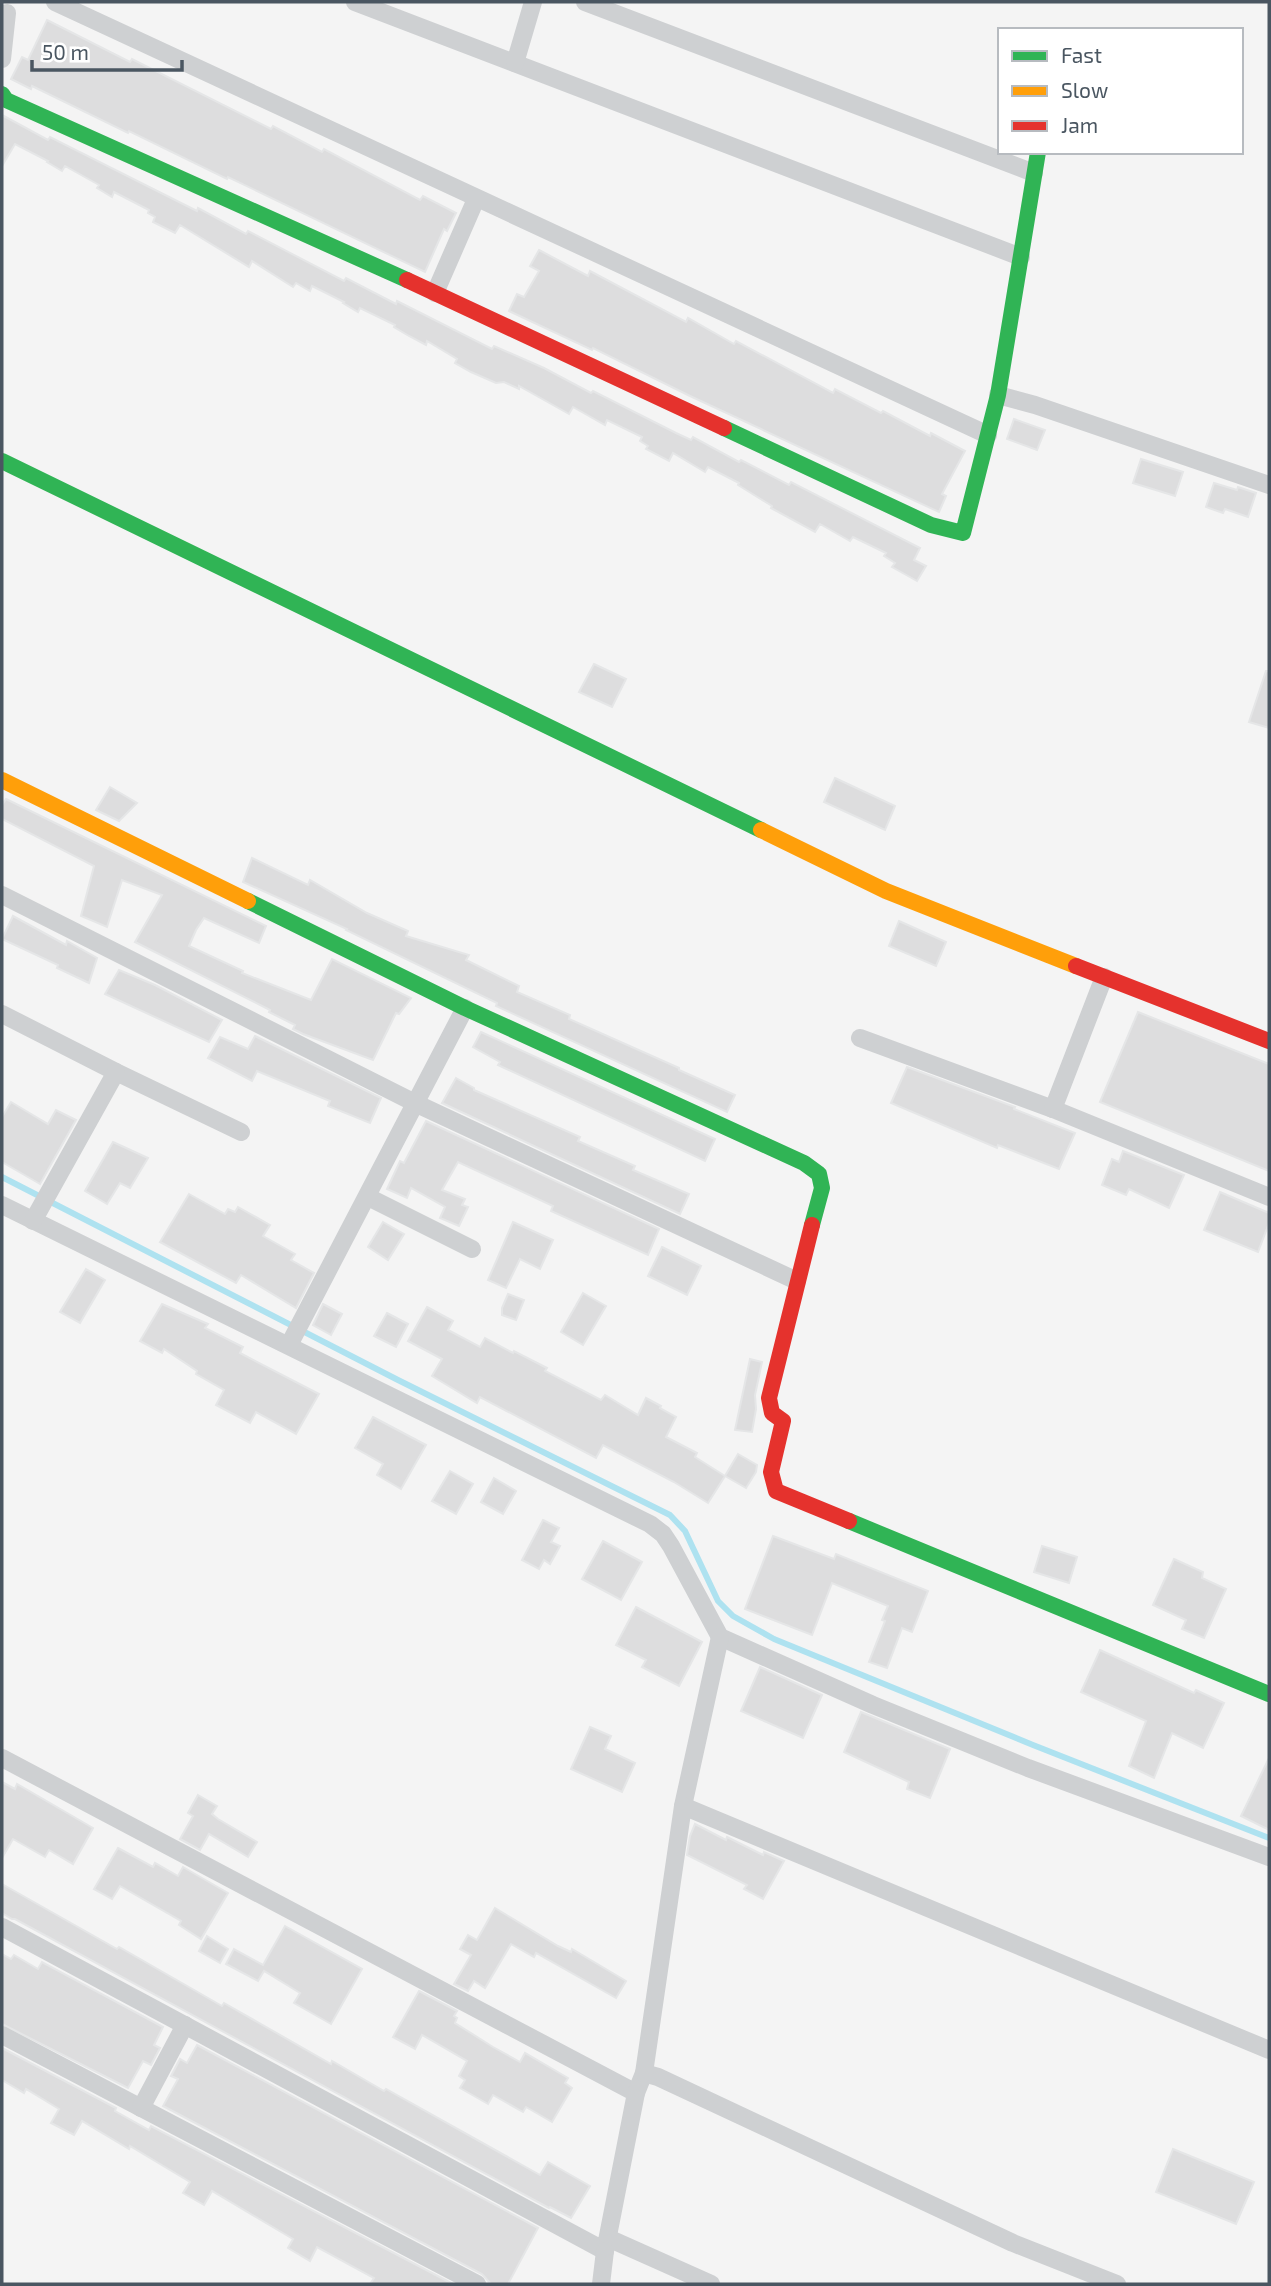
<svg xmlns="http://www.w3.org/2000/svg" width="1271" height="2286" font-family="'Exo 2',sans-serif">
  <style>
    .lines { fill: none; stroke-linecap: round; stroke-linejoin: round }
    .stream { stroke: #aee2f0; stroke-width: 6 }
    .building { fill: #ddddde; stroke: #e5e6e7; stroke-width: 2 }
    .street { stroke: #ced0d2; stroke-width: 18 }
    .fast { stroke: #30b455; stroke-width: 16 }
    .slow { stroke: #ff9f0a; stroke-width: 16 }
    .jam { stroke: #e5322d; stroke-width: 16 }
  </style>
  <rect width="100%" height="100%" fill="#f4f4f4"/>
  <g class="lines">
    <!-- stream -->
    <polyline class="stream" points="2,1177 398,1380 670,1515 685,1531 718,1601 733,1616 774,1639 1033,1745 1269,1838"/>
  </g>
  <!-- building -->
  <g class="building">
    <polygon points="47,20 130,62 132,59 271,129 273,126 322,152 324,149 420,200 423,196 456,213 447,231 444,229 425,272 228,177 227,179 129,131 128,133 32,86 31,89 11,79 22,57 28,60"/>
    <polygon points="2,115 48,140 50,137 197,211 198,208 246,234 248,231 344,281 346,278 396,304 397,301 492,349 494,346 544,368 591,393 593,391 676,433 691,440 693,437 739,462 741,460 789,485 791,482 920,548 914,560 926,566 917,581 892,567 895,563 884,556 886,553 853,537 850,541 820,524 815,532 771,508 772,506 738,485 739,483 708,467 705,472 673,453 669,461 646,449 648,446 640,441 642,437 607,420 605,425 573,407 569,414 519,386 519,389 504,382 496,383 471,372 455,363 457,359 427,341 426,345 409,336 394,327 395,325 360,308 358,312 343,303 344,302 312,286 310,291 296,283 293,287 252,261 249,267 180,225 175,233 153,222 155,217 148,213 149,210 114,192 112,197 97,188 99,185 65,166 62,171 47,162 48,161 15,144 2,166"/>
    <polygon points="539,250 588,276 590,271 686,322 688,318 734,344 736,341 833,393 835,389 881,413 883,411 930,436 931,433 965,451 942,494 946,496 939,512 690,396 593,348 592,350 509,311 517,294 524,297 539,271 530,266"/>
    <polygon points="1014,419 1045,430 1037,450 1007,439"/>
    <polygon points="1141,459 1183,472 1175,496 1133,483"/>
    <polygon points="1214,483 1237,490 1238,487 1256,493 1248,517 1225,509 1223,513 1206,507"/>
    <polygon points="594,664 626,679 612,707 579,692"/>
    <polygon points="1266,671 1269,671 1269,728 1249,722"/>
    <polygon points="835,778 895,806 885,830 824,802"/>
    <polygon points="110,787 137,803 119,821 96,810"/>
    <polygon points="6,799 266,926 259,943 204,918 196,930 189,946 243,971 242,973 311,1000 332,959 411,998 399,1014 396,1013 373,1060 303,1034 293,1029 295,1025 269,1012 270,1010 135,942 162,895 122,880 107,927 81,916 94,866 2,819 2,805"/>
    <polygon points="252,858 308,885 310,880 367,913 408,931 406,936 469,955 466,960 519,986 517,992 570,1015 569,1019 679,1068 679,1070 735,1095 727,1112 496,1006 497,1003 346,930 347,929 243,882"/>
    <polygon points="13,916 66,945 67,941 97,958 89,983 57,968 58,965 2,939"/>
    <polygon points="899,921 946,942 936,966 889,946"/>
    <polygon points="119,970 155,985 222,1020 209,1042 105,994"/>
    <polygon points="1138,1012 1269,1064 1269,1171 1100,1102"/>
    <polygon points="481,1032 715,1139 705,1161 498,1065 500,1062 473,1047"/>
    <polygon points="255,1036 381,1098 370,1123 328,1106 330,1101 257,1071 252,1081 208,1058 220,1037 248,1049"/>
    <polygon points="907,1067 1015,1107 1014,1109 1075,1133 1059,1169 998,1145 997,1148 891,1103"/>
    <polygon points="456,1078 474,1088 474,1090 580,1137 578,1141 635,1166 633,1170 689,1194 680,1214 442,1103"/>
    <polygon points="11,1102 48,1124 56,1110 76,1120 40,1184 2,1162 2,1117"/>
    <polygon points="426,1121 659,1229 648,1255 551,1211 553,1206 458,1162 442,1190 465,1199 462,1205 468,1207 459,1226 440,1218 445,1207 411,1188 407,1198 387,1189 400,1161 404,1163"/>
    <polygon points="113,1142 148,1158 130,1188 120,1183 107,1204 85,1191"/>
    <polygon points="1123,1151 1184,1175 1169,1208 1129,1189 1126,1195 1102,1185 1112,1159 1119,1162"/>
    <polygon points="1220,1192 1269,1213 1269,1223 1258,1252 1204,1230"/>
    <polygon points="189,1194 225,1214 228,1209 235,1212 238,1207 270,1225 263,1236 295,1254 291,1260 314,1273 296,1308 241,1275 236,1283 160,1242"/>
    <polygon points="383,1222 404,1234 388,1260 368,1247"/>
    <polygon points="513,1222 553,1240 540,1269 520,1259 506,1288 488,1280"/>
    <polygon points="662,1247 701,1266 687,1295 648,1276"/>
    <polygon points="86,1269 105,1280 80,1323 60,1312"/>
    <polygon points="583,1293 606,1306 583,1345 561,1332"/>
    <polygon points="508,1294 524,1300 516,1320 502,1315 502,1308"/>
    <polygon points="162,1304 208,1324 205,1328 243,1347 240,1353 319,1394 296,1434 256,1412 250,1423 216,1405 224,1390 196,1374 197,1371 164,1349 162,1353 140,1341"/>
    <polygon points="323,1304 342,1314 331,1335 313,1325"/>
    <polygon points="427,1307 453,1321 448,1330 480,1347 485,1338 513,1353 514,1351 547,1368 545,1371 601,1400 605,1395 638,1415 646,1398 661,1406 660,1408 676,1417 666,1437 697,1453 695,1457 725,1476 708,1503 674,1482 603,1445 596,1458 480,1397 477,1403 432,1376 442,1359 408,1341"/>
    <polygon points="387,1313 408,1324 396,1347 374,1336"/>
    <polygon points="750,1359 762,1362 755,1395 756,1409 752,1432 735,1430"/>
    <polygon points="373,1417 426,1445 401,1489 377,1475 383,1464 355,1448"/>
    <polygon points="738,1454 757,1465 756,1472 746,1488 725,1476"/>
    <polygon points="450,1471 473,1484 456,1514 432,1501"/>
    <polygon points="494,1478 516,1491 503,1514 481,1502"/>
    <polygon points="543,1520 559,1528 551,1542 560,1546 550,1564 544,1560 539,1569 522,1560"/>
    <polygon points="773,1536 834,1559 836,1554 928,1591 912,1632 902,1628 887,1668 869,1662 885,1621 882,1620 888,1606 832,1583 812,1635 745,1609"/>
    <polygon points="603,1541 642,1562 621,1600 582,1579"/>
    <polygon points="1042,1546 1077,1557 1069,1583 1034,1572"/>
    <polygon points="1174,1559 1203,1572 1202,1578 1226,1589 1204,1638 1182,1629 1186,1620 1153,1605"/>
    <polygon points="636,1607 702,1642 679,1686 642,1667 646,1660 616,1645"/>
    <polygon points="1100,1650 1194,1693 1196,1690 1224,1703 1203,1748 1172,1733 1154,1778 1129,1766 1146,1721 1081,1692"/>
    <polygon points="760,1667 822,1695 803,1738 741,1711"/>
    <polygon points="861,1712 950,1749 930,1798 907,1789 909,1782 844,1752"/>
    <polygon points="590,1727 611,1736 605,1749 635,1763 622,1792 571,1769"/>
    <polygon points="1269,1758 1269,1830 1241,1816"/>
    <polygon points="2,1782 15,1789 17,1784 93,1828 73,1864 49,1850 45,1857 13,1839 2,1858"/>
    <polygon points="198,1795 217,1806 212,1814 218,1819 257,1842 248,1857 209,1834 200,1850 180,1839 193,1816 188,1813"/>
    <polygon points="695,1824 726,1840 727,1837 763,1855 764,1852 784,1861 763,1899 744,1889 747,1885 687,1855 690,1836"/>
    <polygon points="118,1848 153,1867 155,1863 178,1876 183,1867 228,1893 201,1939 179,1925 181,1921 120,1886 112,1899 94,1889"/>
    <polygon points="2,1884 117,1949 119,1947 222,2006 224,2003 331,2064 332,2061 384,2091 386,2089 540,2175 548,2162 590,2186 571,2218 550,2207 549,2208 15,1919 12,1919 2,1913"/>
    <polygon points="495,1908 558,1946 571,1952 572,1949 626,1981 616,1998 536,1953 534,1957 511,1944 485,1988 474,1981 468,1991 454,1984 471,1955 460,1949 468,1935 477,1940"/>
    <polygon points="285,1926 362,1969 331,2024 294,2003 300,1993 264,1971 258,1981 226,1964 234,1949 263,1965"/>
    <polygon points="207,1936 228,1949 220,1963 199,1951"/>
    <polygon points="2,1954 11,1959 14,1955 38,1969 42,1962 163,2027 154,2045 160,2048 151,2065 143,2061 128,2088 2,2024"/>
    <polygon points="419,1991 457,2011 454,2016 457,2018 455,2023 493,2047 520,2062 525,2053 568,2078 565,2083 572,2088 552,2122 526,2107 523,2112 493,2095 488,2104 460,2088 465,2080 459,2076 467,2061 422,2035 415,2049 393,2037"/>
    <polygon points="197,2045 538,2228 508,2284 491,2284 482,2274 163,2106 178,2079 171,2076 180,2059 187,2063"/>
    <polygon points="2,2048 116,2108 115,2111 149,2130 151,2126 453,2284 370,2284 374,2278 317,2247 310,2261 288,2248 293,2239 212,2191 204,2205 183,2193 190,2182 130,2146 129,2149 82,2121 74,2135 51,2123 59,2109 26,2089 24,2093 2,2080"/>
    <polygon points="1173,2149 1254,2182 1236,2224 1156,2192"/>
  </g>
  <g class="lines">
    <!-- street -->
    <g class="street">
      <polyline points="55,2 988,435"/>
      <polyline points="355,2 1021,257"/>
      <polyline points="585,2 1034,173"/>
      <polyline points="2,59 7,13"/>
      <polyline points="515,63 533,2"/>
      <polyline points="435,293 476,199"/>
      <polyline points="998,395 1035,405 1269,485"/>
      <polyline points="2,895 417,1104 797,1281"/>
      <polyline points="2,1014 116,1072 241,1132"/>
      <polyline points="860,1038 1053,1109 1269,1197"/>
      <polyline points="1053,1109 1104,977"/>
      <polyline points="368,1197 472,1249"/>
      <polyline points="2,1205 650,1524 663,1534 671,1546 720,1637 873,1705 1028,1768 1269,1857"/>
      <polyline points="33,1221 116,1072"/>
      <polyline points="289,1345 465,1008"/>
      <polyline points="2,1758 636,2093"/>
      <polyline points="683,1806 720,1637"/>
      <polyline points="2,1927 605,2251 636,2093 644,2073 658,2077 1013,2243 1117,2284"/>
      <polyline points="2,2035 477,2284"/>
      <polyline points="644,2073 683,1806 1269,2050"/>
      <polyline points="141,2108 185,2025"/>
      <polyline points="608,2238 711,2284"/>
      <polyline points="601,2284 605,2251"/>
    </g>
    <!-- fast -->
    <g class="fast">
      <polyline points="2,94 6,100 407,280"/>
      <polyline points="724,428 931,525 963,533 998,395 1038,152"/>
      <polyline points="2,461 761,830"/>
      <polyline points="248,901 465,1008 804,1163 819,1174 822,1188 812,1225"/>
      <polyline points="849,1521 1269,1694"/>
    </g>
    <!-- slow -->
    <g class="slow">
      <polyline points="2,780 248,901"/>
      <polyline points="761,830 886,891 1076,966"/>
    </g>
    <!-- jam -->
    <g class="jam">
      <polyline points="407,280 724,428"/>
      <polyline points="1076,966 1269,1041"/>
      <polyline points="812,1225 769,1398 772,1413 783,1421 771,1472 776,1491 849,1521"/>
    </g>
  </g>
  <!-- border -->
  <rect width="1271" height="2286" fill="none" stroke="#4a5661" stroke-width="7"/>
  <!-- legend -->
  <rect x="998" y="28" width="245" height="126" fill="#ffffff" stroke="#b7bbc0" stroke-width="2"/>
  <rect x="1012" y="51" width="35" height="10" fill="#30b455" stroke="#b7bbc0" stroke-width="2"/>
  <text x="1061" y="63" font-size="21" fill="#4a5661">Fast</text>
  <rect x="1012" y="86" width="35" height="10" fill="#ff9f0a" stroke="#b7bbc0" stroke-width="2"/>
  <text x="1061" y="98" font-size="21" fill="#4a5661">Slow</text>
  <rect x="1012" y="121" width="35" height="10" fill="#e5322d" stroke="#b7bbc0" stroke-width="2"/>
  <text x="1061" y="133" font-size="21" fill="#4a5661">Jam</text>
  <!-- scale -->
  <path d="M32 60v10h150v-10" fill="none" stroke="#4a5661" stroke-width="3.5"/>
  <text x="42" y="60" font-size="21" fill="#4a5661" stroke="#ffffff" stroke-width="5" paint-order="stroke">50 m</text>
</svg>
